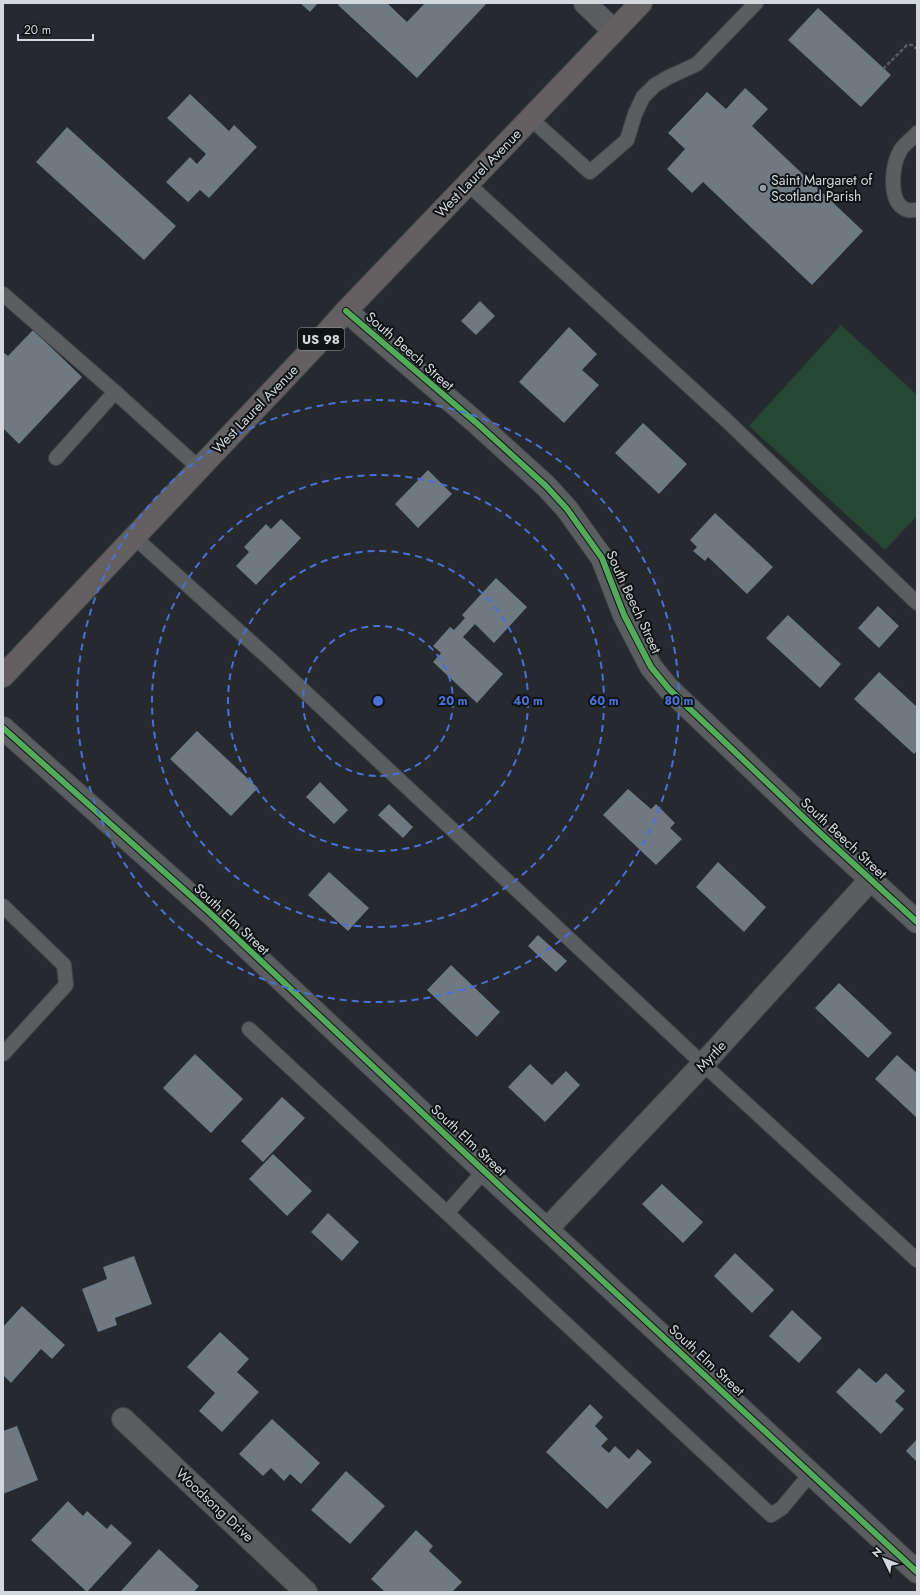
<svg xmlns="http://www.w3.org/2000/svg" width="920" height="1595" font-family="Jost,sans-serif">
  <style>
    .green { fill: #274735 }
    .building { fill: #6e7981 }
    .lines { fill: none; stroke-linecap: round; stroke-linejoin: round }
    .service-casing { stroke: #434649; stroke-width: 16 }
    .minor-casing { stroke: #434649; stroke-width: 24 }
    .primary-casing { stroke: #434649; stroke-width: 24 }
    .path { stroke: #595c5e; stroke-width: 2.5; stroke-dasharray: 4 2; stroke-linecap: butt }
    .service { stroke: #5b5e61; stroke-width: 14 }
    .minor { stroke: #5b5e61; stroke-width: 22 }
    .primary { stroke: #646062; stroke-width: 22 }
    .cycleway-casing { stroke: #0f1315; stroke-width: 8 }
    .cycleway { stroke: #51ab58; stroke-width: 6 }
    .ring { fill: none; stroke: #4a70d9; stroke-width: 2; stroke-dasharray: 7 5 }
    .poi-dot { fill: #969b9f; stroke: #0f1315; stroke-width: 1.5 }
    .labels { text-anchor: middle; stroke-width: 4; stroke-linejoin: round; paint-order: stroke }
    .shield { fill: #0f1315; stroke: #989da0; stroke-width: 1 }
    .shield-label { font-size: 13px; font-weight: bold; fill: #d3d8dc }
    .street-label { font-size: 14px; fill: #d3d8dc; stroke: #0f1315 }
    .poi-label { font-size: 14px; fill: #d3d8dc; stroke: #0f1315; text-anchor: start }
    .centre { fill: #4a70d9; stroke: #0f1315; stroke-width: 2 }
    .ring-label { font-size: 12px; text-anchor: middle; font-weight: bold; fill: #4a70d9; stroke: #0f1315; stroke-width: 4; stroke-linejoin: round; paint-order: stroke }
  </style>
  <rect width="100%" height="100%" fill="#262a2e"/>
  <!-- green -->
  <polygon class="green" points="841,325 917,395 917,516 885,550 749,426"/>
  <!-- building -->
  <g class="building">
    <polygon points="300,3 318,3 310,12"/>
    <polygon points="340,3 387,3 407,22 425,3 487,3 417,78 338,5"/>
    <polygon points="818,8 891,75 861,107 788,40"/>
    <polygon points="745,88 768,109 752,126 863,231 812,285 703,182 692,193 667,169 685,149 668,133 707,92 726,109"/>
    <polygon points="190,94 229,131 234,125 257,147 209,198 200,190 188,202 166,182 190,157 197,164 206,154 167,118"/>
    <polygon points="67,127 176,226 144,260 36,162"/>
    <polygon points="480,301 495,316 476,335 461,321"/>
    <polygon points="569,327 597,354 582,370 599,385 564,423 519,382"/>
    <polygon points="33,330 82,377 19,444 3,428 3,352 8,356"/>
    <polygon points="643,423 687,464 659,494 615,453"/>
    <polygon points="428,470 452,494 418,528 395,504"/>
    <polygon points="715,513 773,567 747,594 708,557 705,561 693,551 697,547 690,540"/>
    <polygon points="281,519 301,538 256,585 236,566 249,552 244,547 266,524 271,529"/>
    <polygon points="496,578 527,607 494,643 475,624 463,637 503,674 477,703 433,662 441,653 433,646 450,627 454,630 465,618 462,615"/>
    <polygon points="878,606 899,626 879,648 858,628"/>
    <polygon points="788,615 841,664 820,688 766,638"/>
    <polygon points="879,672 917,707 917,751 914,754 854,699"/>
    <polygon points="197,731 258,788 231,816 170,759"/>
    <polygon points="320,782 348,810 334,824 306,797"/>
    <polygon points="628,789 651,809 656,804 675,823 670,828 682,839 656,865 603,815"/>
    <polygon points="389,804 413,827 403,838 378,815"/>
    <polygon points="718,862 766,907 744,932 696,887"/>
    <polygon points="329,872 369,908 348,931 308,895"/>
    <polygon points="538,935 567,961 556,972 528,946"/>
    <polygon points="451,965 500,1012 477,1037 427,990"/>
    <polygon points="839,983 892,1033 868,1058 815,1008"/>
    <polygon points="195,1054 243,1099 211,1133 163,1088"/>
    <polygon points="897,1055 917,1073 917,1118 875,1079"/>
    <polygon points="530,1064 552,1085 566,1071 580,1085 545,1122 508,1087"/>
    <polygon points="282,1097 305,1118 263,1162 241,1141"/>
    <polygon points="273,1154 312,1191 287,1216 249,1179"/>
    <polygon points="662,1184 703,1222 683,1243 642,1204"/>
    <polygon points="328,1213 359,1242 342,1261 311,1232"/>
    <polygon points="735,1253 774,1290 752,1313 714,1276"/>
    <polygon points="134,1256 152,1304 115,1318 117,1325 98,1332 82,1289 107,1279 103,1267"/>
    <polygon points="22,1306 65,1345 52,1359 41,1349 11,1383 3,1375 3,1327"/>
    <polygon points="792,1310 822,1338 799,1363 769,1336"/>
    <polygon points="220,1332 249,1359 237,1372 259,1392 222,1432 199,1411 215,1393 187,1367"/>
    <polygon points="859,1368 876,1383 886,1373 905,1391 895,1401 904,1409 881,1434 836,1392"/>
    <polygon points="590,1404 603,1417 595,1426 608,1439 601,1446 609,1453 615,1446 629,1459 638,1449 652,1462 607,1509 546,1452"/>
    <polygon points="272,1419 320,1463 301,1484 290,1474 284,1481 271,1468 263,1476 239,1454"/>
    <polygon points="17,1426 38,1480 3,1494 3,1431"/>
    <polygon points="917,1439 917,1462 906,1451"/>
    <polygon points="346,1471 385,1506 350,1544 311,1510"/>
    <polygon points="68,1501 83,1516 87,1511 107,1529 111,1524 132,1543 87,1592 31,1540"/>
    <polygon points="416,1530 433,1546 429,1551 462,1582 452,1592 385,1592 371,1579"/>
    <polygon points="159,1549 199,1586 194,1592 120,1592"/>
  </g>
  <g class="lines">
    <!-- service casing -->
    <g class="service-casing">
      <g id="service">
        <polyline points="530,118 590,172 627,140 635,114 643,97 655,85 669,77 697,64 756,3"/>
        <path d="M917 133C912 139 903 145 900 151 892 165 888 201 905 209 908 211 914 210 917 210"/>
        <polyline points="468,184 725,419 917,603"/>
        <polyline points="3,294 115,392"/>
        <polyline points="56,458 115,392 199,468"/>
        <polyline points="134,537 272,661 703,1064 917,1260"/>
        <polyline points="3,906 64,965 66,985 3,1054"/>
        <polyline points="249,1029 447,1213"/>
        <polyline points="484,1171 447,1213 771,1515 782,1508 811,1473"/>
      </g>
    </g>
    <!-- minor casing -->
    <g class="minor-casing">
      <g id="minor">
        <polyline points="585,3 614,31"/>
        <polyline points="346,311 480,426 546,486 567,509 602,558 624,615 651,667 669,689 820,833 917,922"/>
        <polyline points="3,728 209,912 484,1171 917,1572"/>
        <polyline points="547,1229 703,1064 871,879"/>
        <polyline points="123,1419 306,1592"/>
      </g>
    </g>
    <!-- primary casing -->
    <g class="primary-casing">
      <polyline id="primary" points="3,676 314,347 346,311 641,3"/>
    </g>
    <!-- path -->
    <polyline class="path" points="883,69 907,45 912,45 917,49"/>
    <!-- service -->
    <use href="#service" class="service"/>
    <!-- minor -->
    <use href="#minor" class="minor"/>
    <!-- primary -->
    <use href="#primary" class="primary"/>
    <!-- cycleway casing -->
    <g class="cycleway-casing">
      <g id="cycleway">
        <polyline points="346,311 480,426 546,486 567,509 602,558 624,615 651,667 669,689 820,833 917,922"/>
        <polyline points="3,728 209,912 484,1171 917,1572"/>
      </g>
    </g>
    <!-- cycleway -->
    <use href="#cycleway" class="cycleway"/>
  </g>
  <!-- distance rings -->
  <g class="ring">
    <circle cx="378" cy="701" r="75"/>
    <circle cx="378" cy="701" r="150"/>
    <circle cx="378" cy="701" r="226"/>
    <circle cx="378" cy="701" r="301"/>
  </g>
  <!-- markers -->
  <circle class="poi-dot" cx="763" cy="188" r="4"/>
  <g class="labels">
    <!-- shield labels -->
    <rect class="shield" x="298" y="328" width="46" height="22" rx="3"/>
    <g class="shield-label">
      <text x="321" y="344">US 98</text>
    </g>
    <!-- street labels -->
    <g class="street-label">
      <text transform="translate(478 173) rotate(-46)" y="5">West Laurel Avenue</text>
      <text transform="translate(410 351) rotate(41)" y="5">South Beech Street</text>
      <text transform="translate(255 409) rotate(-46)" y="5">West Laurel Avenue</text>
      <text transform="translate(634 602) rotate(65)" y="5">South Beech Street</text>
      <text transform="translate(844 838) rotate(43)" y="5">South Beech Street</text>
      <text transform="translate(232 919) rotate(43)" y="5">South Elm Street</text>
      <text transform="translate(711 1056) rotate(-47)" y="5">Myrtle</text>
      <text transform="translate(469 1140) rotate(43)" y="5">South Elm Street</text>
      <text transform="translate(707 1360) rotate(43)" y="5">South Elm Street</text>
      <text transform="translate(215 1505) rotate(43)" y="5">Woodsong Drive</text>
    </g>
    <!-- poi labels -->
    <g class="poi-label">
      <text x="771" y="185">Saint Margaret of<tspan x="771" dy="16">Scotland Parish</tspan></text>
    </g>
  </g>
  <circle cx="378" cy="701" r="6" class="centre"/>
  <g class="ring-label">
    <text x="453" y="705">20 m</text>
    <text x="528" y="705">40 m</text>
    <text x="604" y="705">60 m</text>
    <text x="679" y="705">80 m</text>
  </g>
  <!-- border -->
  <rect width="920" height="1595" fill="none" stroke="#d3d8dc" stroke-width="8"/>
  <!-- north arrow -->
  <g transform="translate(884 1559) rotate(313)" stroke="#0f1315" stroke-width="3" paint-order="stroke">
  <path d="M0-3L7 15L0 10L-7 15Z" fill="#d3d8dc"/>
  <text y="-6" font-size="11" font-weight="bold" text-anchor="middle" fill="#d3d8dc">N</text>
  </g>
  <!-- scale -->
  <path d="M18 34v6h75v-6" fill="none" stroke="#d3d8dc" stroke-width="2"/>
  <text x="24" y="34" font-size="12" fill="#d3d8dc" stroke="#0f1315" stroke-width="3" paint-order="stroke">20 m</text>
</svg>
